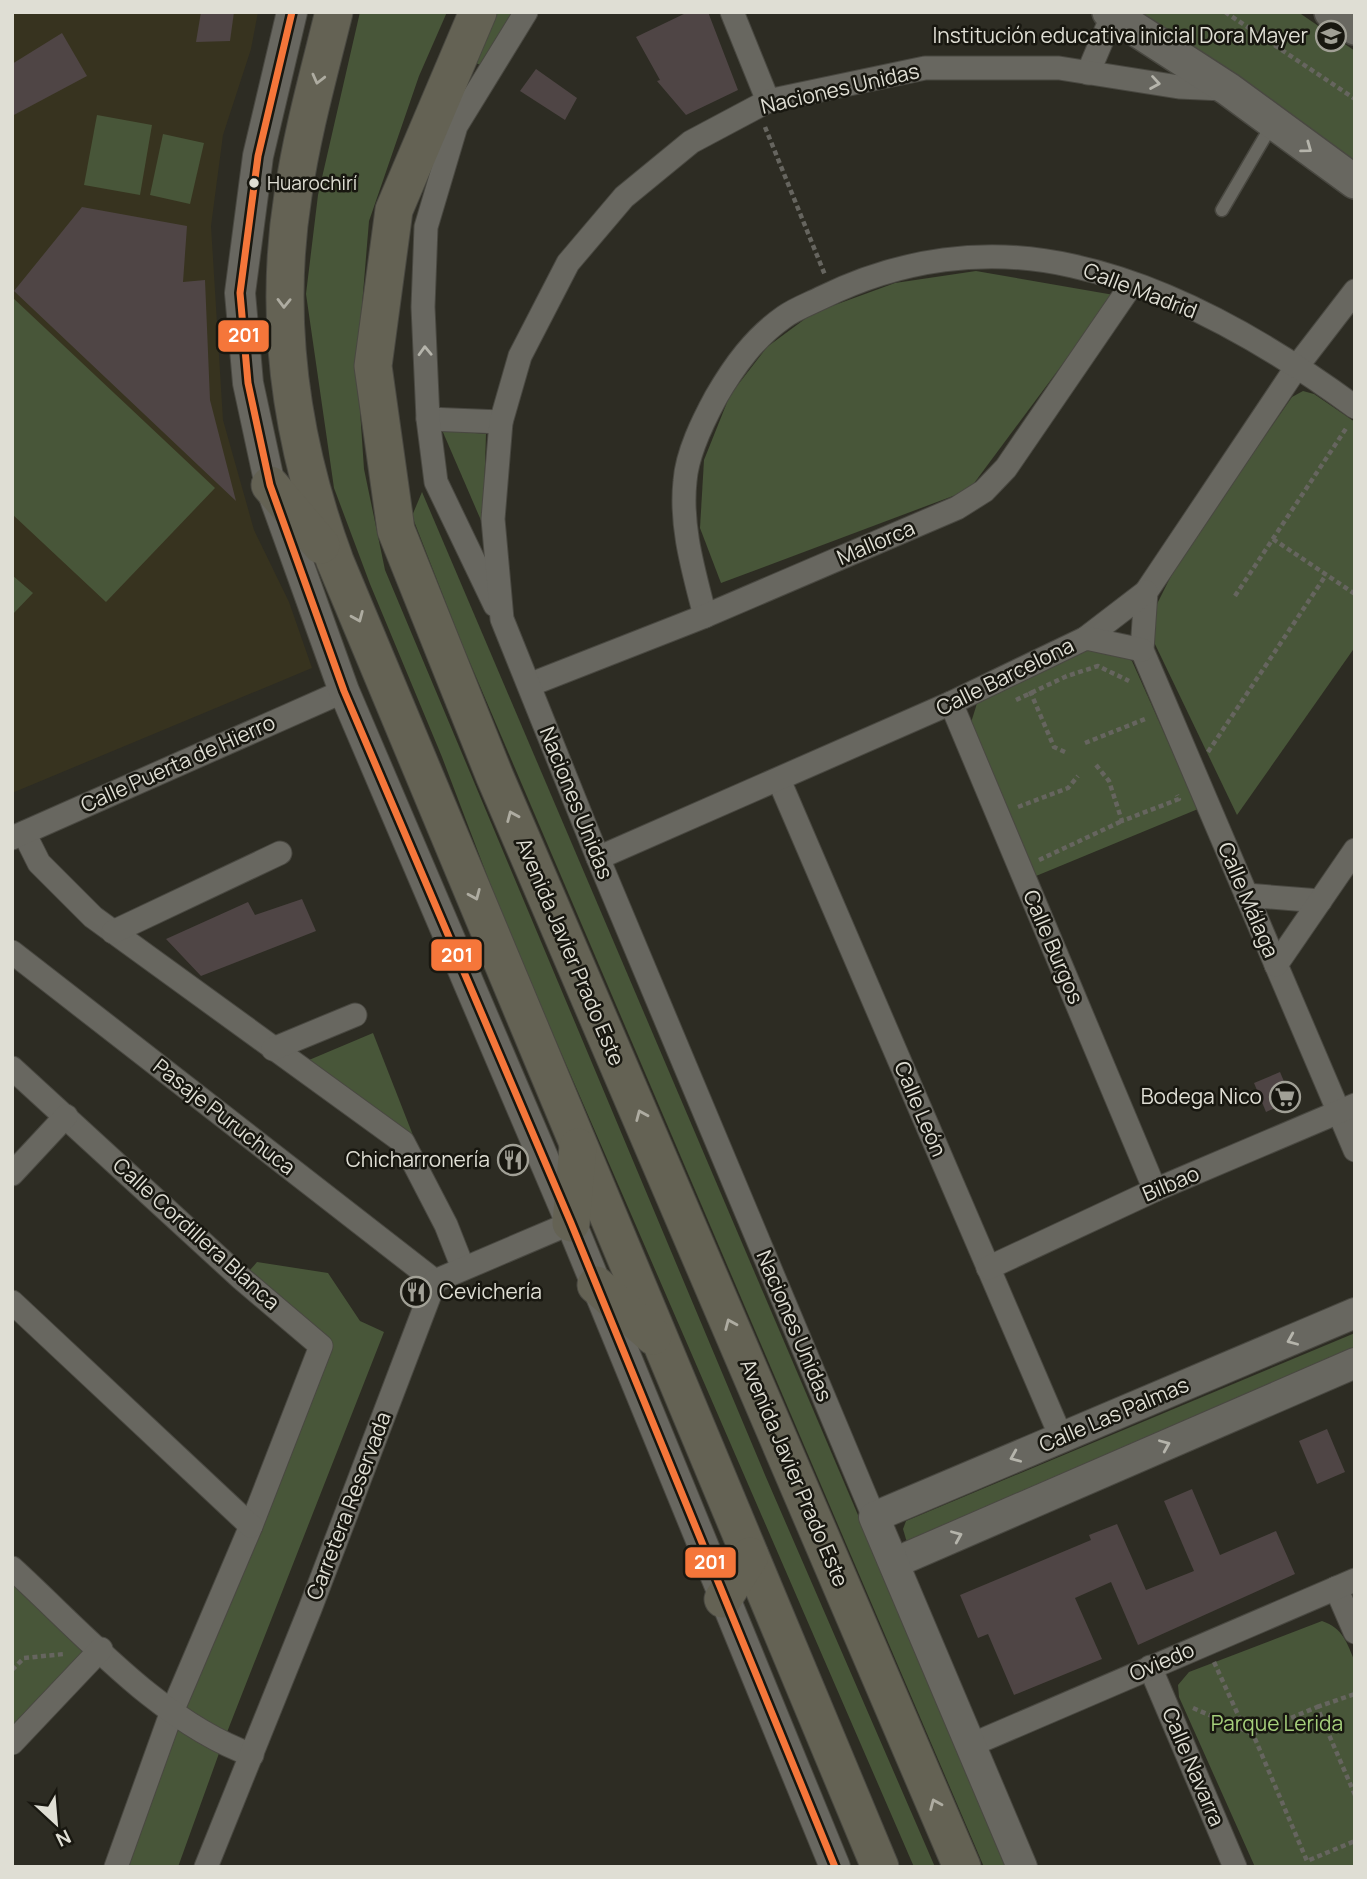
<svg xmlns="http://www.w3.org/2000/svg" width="1367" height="1879" font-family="Manrope,sans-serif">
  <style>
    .built { fill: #37331f }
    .green { fill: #485639 }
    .building { fill: #4f4545 }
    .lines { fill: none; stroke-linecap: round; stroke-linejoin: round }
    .service-casing { stroke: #494841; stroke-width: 15 }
    .minor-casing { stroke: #494841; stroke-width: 25 }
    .tertiary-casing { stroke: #494841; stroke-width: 32 }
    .secondary-casing { stroke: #494841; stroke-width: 36 }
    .primary-casing { stroke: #494841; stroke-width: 39 }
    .path { stroke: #66655f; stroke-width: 4.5; stroke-dasharray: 5 3.5; stroke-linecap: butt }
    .service { stroke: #686760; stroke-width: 12 }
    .minor { stroke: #686760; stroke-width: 23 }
    .tertiary { stroke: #686760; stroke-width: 30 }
    .secondary { stroke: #686760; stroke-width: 33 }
    .primary { stroke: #646254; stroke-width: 37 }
    .bus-1-casing { stroke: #181710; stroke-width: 12 }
    .bus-1 { stroke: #f5763a; stroke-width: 7 }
    .oneway { stroke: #aeaca1 }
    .oneway2 { stroke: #b5b4ab }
    .bus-dot { fill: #dfded4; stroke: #181710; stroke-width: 2.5 }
    .labels { text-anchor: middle; stroke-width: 5; stroke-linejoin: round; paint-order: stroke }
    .bus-label { font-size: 19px; fill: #dfded4; stroke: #181710; text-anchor: start }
    .poi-label { font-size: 21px; fill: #dfded4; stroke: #181710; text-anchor: end }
    .street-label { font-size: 21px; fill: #dfded4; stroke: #181710 }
    .park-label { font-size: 21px; fill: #a5cf7b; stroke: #181710 }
    .line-badge { stroke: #181710; stroke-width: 2.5 }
    .badge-label { font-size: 19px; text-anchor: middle; font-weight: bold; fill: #fff }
  </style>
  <rect width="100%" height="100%" fill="#2d2c23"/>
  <!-- built -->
  <polygon class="built" points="12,12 258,12 251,49 223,135 211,226 223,420 254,530 289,602 312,668 12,793"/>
  <!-- green -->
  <g class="green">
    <polygon points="360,12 447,12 419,76 369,221 357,366 364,469 385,570 765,1475 935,1867 914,1867 507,928 442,757 370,584 334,488 306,294 318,195"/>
    <polygon points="490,12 514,12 483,66 468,60"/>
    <polygon points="1111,12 1298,12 1355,51 1355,171"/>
    <polygon points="97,115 152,125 140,195 84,185"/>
    <polygon points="163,134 204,143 190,204 150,195"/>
    <polygon points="976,271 1114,295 969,490 721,583 700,528 704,460 730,395 767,347 813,313 895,283"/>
    <polygon points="12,297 215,488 106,602 12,514"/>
    <polygon points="1303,391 1314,394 1355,422 1355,647 1237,815 1153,640 1151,616 1179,560 1292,397"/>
    <polygon points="442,430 486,434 483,525"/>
    <polygon points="422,492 1008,1867 984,1867 462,644 412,516"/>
    <polygon points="12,575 33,593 12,615"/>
    <polygon points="1086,647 1119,653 1132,661 1198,809 1036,876 970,726 978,700"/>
    <polygon points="373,1033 416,1143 309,1060"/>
    <polygon points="257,1262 328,1273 360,1321 384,1332 222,1745 178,1867 116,1867 318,1347 243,1278"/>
    <polygon points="1355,1333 1355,1355 908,1546 903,1529 906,1521"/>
    <polygon points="12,1568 101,1649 12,1743"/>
    <path d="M1322 1621C1343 1628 1347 1643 1355 1662V1867H1255L1179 1697 1178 1685 1189 1672Z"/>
  </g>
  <!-- building -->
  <g class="building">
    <polygon points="201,12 234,12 230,41 196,42"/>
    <polygon points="688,12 708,12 738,90 686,115 657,81 660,80 636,37"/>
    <polygon points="62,33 87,76 12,116 12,64"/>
    <polygon points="536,69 577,98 565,120 520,91"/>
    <polygon points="82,207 187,226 183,282 205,280 210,400 236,501 14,291"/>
    <polygon points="302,899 316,931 201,976 166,939 248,902 255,915"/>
    <polygon points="1280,1072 1292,1100 1266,1112 1254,1083"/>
    <polygon points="1327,1429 1345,1472 1317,1484 1299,1441"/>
    <polygon points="1192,1489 1220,1555 1276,1531 1295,1574 1138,1645 1111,1582 1075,1598 1102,1659 1014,1695 988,1634 978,1638 960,1595 1091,1540 1089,1535 1117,1524 1146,1590 1194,1571 1164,1501"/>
  </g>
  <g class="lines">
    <!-- service casing -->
    <g class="service-casing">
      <polyline id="service" points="1222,210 1273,123"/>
    </g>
    <!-- minor casing -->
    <g class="minor-casing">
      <g id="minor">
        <polyline points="732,12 768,101"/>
        <polyline points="1088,73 1113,14"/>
        <polyline points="1355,291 1298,365 1146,592 1142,650 1355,1150"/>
        <polyline points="428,419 501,422"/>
        <polyline points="495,605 436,482 428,419 423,307 426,227 456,126 526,12"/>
        <path d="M705 616C694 572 680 527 685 481 687 453 703 421 716 397 734 366 754 338 784 317 795 309 809 304 821 298 900 259 986 246 1073 266 1174 288 1272 346 1355 407"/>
        <polyline points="1086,638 1146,592"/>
        <polyline points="529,685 705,616 957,508 984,491 1006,468 1132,284"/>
        <polyline points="951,703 1155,1190"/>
        <polyline points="779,780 1061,1437"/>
        <polyline points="24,833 39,863 93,917 403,1142 446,1225 463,1268"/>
        <polyline points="12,838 344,691"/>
        <polyline points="598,858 951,703 1086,638 1142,650"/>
        <polyline points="1246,895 1320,901"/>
        <polyline points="113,932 280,853"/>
        <polyline points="12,952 435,1281"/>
        <polyline points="1276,965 1355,850"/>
        <polyline points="273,1049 355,1015"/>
        <polyline points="12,1068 242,1279 321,1346 251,1526 171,1714 116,1867"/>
        <polyline points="12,1174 66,1116"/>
        <polyline points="988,1268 1155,1190 1355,1105"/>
        <polyline points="12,1302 251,1526"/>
        <polyline points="874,1517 598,858 502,619 493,519 501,422 520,356 568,263 624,197 691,142 768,101 925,68 1059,68 1179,87 1224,89"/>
        <path d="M12 1568C83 1633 161 1723 252 1755"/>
        <polyline points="1336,1588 1355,1632"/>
        <polyline points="1150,1667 1235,1867"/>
        <polyline points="12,1743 101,1649"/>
        <polyline points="971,1745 1355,1580"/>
        <polyline points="206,1867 310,1609 435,1281 571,1223"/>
      </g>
    </g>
    <!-- tertiary casing -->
    <g class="tertiary-casing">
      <g id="tertiary">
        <polyline points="292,12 258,156 240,293 248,383 270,485 344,691 571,1223 835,1867"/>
        <polyline points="894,1563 1355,1363"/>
        <polyline points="1022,1867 874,1517 1355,1313"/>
      </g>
    </g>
    <!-- secondary casing -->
    <g class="secondary-casing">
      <g id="secondary">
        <polyline points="1109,12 1228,89 1355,182"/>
        <polyline points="1331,12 1355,28"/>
      </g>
    </g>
    <!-- primary casing -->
    <g class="primary-casing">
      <g id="primary">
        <path d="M334 12C319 73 302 133 293 195 273 321 291 442 335 561L880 1867"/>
        <polyline points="478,12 394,210 373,366 396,530 495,777 962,1867"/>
        <polyline points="270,485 321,545"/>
        <polyline points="571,1223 578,1147"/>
        <polyline points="596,1285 653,1336"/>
        <polyline points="723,1599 750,1556"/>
      </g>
    </g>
    <!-- path -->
    <g class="path">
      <polyline points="1225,12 1355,99"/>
      <polyline points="765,127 825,275"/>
      <polyline points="1273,539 1355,594"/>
      <polyline points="1235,596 1347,427"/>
      <polyline points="1030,691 1054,747 1065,752"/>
      <polyline points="1016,700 1067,676 1098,666 1129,681"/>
      <polyline points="1085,743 1145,719"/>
      <polyline points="1208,752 1326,575"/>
      <polyline points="1096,765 1109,781 1122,821 1179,799 1177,795"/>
      <polyline points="1018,807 1068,788 1078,776"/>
      <polyline points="1039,860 1122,821"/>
      <polyline points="1214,1662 1245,1730"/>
      <polyline points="12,1670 24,1658 64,1654"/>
      <polyline points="1317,1707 1355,1694"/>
      <polyline points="1193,1708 1253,1734"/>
      <polyline points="1355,1795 1317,1707 1253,1734 1307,1861 1355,1841"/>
    </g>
    <!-- service -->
    <use href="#service" class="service"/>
    <!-- minor -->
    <use href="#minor" class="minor"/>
    <!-- tertiary -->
    <use href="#tertiary" class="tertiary"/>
    <!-- secondary -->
    <use href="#secondary" class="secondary"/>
    <!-- primary -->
    <use href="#primary" class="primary"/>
    <!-- bus-1 casing -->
    <g class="bus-1-casing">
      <polyline id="bus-1" points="292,12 258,156 240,293 248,383 270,485 344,691 571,1223 835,1867"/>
    </g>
    <!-- bus-1 -->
    <use href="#bus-1" class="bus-1"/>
  </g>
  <!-- one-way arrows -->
  <defs><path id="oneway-chevron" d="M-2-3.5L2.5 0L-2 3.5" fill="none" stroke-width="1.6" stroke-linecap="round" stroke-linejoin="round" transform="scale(1.75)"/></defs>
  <g class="oneway">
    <use href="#oneway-chevron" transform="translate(318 79) rotate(104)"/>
    <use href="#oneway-chevron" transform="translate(284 303) rotate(91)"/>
    <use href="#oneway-chevron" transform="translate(358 617) rotate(67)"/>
    <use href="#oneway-chevron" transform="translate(512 816) rotate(-113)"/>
    <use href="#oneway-chevron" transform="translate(475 895) rotate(67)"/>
    <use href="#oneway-chevron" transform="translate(641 1115) rotate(-113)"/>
    <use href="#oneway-chevron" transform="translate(730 1324) rotate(-113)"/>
    <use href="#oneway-chevron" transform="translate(935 1804) rotate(-113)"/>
  </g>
  <g class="oneway2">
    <use href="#oneway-chevron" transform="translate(1155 83) rotate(9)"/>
    <use href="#oneway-chevron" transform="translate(1307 148) rotate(36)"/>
    <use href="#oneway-chevron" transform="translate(425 351) rotate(-92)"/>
    <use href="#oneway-chevron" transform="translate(1292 1340) rotate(157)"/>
    <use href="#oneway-chevron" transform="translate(1165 1445) rotate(-23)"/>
    <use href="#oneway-chevron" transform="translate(1015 1457) rotate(157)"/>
    <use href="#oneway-chevron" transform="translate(957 1536) rotate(-23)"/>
  </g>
  <!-- icons -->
  <defs>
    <g id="school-ring" transform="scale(1.575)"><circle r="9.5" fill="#181710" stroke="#a1a096" stroke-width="1.5"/><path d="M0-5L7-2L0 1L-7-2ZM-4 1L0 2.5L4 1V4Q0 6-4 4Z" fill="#a1a096"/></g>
    <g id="supermarket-ring" transform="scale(1.575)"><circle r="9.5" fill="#181710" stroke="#a1a096" stroke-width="1.5"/><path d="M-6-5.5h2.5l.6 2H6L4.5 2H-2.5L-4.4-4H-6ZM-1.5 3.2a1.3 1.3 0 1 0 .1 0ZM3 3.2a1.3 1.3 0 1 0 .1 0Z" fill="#a1a096"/></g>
    <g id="restaurant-ring" transform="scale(1.575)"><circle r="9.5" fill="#181710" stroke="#a1a096" stroke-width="1.5"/><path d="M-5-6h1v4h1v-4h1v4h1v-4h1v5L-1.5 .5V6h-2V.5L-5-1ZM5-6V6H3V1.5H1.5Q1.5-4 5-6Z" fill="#a1a096"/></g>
  </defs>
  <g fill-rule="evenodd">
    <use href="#school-ring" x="1331" y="36"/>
    <use href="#supermarket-ring" x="1285" y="1097"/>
    <use href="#restaurant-ring" x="513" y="1160"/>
    <use href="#restaurant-ring" x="416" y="1292"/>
  </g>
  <!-- markers -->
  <circle class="bus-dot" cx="254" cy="183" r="6"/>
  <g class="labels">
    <!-- bus labels -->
    <g class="bus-label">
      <text x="267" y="190">Huarochirí</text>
    </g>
    <!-- poi labels -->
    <g class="poi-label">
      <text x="1308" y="43">Institución educativa inicial Dora Mayer</text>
      <text x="1262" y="1104">Bodega Nico</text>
      <text x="490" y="1167">Chicharronería</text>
      <text x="439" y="1299" text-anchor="start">Cevichería</text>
    </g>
    <!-- street labels -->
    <g class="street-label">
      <text transform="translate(840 89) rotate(-13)" y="7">Naciones Unidas</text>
      <text transform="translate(1140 291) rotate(21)" y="7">Calle Madrid</text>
      <text transform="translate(876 543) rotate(-23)" y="7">Mallorca</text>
      <text transform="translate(1005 677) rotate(-26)" y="7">Calle Barcelona</text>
      <text transform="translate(178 764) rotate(-24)" y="7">Calle Puerta de Hierro</text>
      <text transform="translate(576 803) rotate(68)" y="7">Naciones Unidas</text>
      <text transform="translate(1248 900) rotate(67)" y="7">Calle Málaga</text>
      <text transform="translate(1053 947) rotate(67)" y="7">Calle Burgos</text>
      <text transform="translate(570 952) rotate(67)" y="7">Avenida Javier Prado Este</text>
      <text transform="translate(920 1109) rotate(67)" y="7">Calle León</text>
      <text transform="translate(224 1117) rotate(38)" y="7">Pasaje Puruchuca</text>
      <text transform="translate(1171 1184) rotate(-23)" y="7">Bilbao</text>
      <text transform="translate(196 1234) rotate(42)" y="7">Calle Cordillera Blanca</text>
      <text transform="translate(794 1326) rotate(67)" y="7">Naciones Unidas</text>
      <text transform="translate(1114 1415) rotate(-23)" y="7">Calle Las Palmas</text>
      <text transform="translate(794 1473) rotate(67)" y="7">Avenida Javier Prado Este</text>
      <text transform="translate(349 1506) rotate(-69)" y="7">Carretera Reservada</text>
      <text transform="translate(1162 1662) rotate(-23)" y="7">Oviedo</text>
      <text transform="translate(1193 1767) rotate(67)" y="7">Calle Navarra</text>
    </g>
    <!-- park labels -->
    <g class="park-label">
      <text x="1277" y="1731">Parque Lerida</text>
    </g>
  </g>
  <g class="line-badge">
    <rect x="217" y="319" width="53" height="34" rx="7" fill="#f5763a"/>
    <rect x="430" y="938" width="53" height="34" rx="7" fill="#f5763a"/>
    <rect x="684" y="1546" width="53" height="33" rx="7" fill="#f5763a"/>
  </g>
  <g class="badge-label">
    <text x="244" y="342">201</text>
    <text x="457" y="962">201</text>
    <text x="710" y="1569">201</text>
  </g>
  <!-- border -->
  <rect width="1367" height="1879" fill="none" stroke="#dfded4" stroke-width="28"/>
  <!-- north arrow -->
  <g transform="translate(56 1823) rotate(154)" stroke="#181710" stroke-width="5" paint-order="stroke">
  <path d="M0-5L12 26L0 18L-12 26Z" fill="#dfded4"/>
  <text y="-10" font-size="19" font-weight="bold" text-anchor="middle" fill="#dfded4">N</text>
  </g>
</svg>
